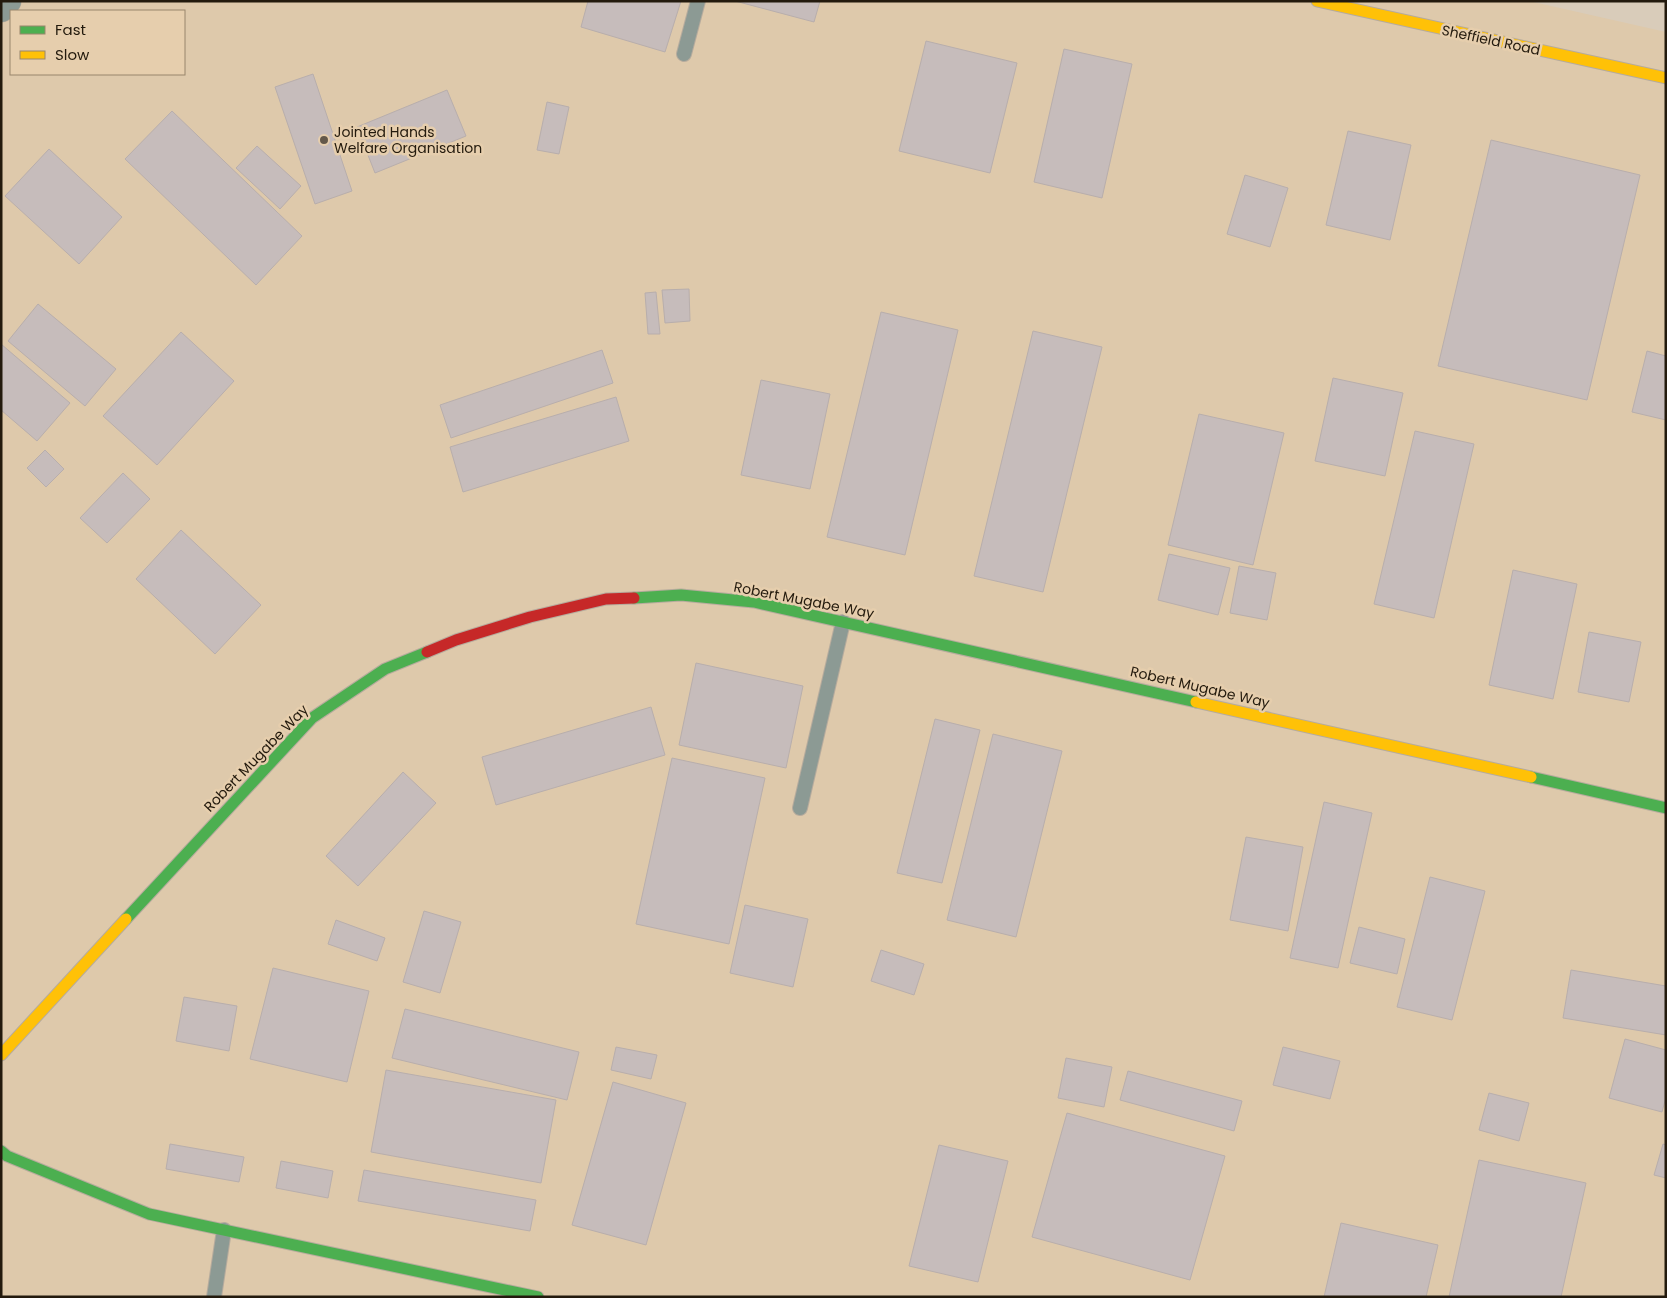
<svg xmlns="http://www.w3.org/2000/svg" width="1667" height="1298" font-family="Poppins,sans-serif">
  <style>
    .built { fill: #dec9ab; fill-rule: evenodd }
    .building { fill: #c6bcbb; stroke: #b8aeac }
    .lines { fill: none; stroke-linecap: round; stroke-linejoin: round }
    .lane-casing { stroke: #b6ab9d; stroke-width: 16 }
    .street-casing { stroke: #b6ab9d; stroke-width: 29 }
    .fast-casing { stroke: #b6ab9d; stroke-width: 13 }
    .slow-casing { stroke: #b6ab9d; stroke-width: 13 }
    .jam-casing { stroke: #b6ab9d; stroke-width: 13 }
    .lane { stroke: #8c9a94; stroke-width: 14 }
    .street { stroke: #8c9a94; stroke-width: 28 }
    .fast { stroke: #4caf50; stroke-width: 11 }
    .slow { stroke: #ffc107; stroke-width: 11 }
    .jam { stroke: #c62828; stroke-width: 11 }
    .poi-dot { fill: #63584a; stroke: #e6cead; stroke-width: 2 }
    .labels { text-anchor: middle; stroke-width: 5; stroke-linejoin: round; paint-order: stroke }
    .street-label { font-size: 14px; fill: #231a0d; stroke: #e6cead }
    .poi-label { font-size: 14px; fill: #231a0d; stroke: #e6cead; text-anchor: start }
  </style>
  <rect width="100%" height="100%" fill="#d9ccba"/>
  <!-- built -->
  <path class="built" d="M1 1H1529L1666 32V1297H1ZM11 11H184V74H11Z"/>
  <!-- building -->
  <g class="building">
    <polygon points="588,1 681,1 665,52 581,27"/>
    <polygon points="735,1 820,1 814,22"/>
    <polygon points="926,41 1017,63 990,173 899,151"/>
    <polygon points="1064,49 1132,64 1102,198 1034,182"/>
    <polygon points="313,74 352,191 315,204 275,87"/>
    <polygon points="447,90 466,136 375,173 357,127"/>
    <polygon points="547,102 569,107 559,154 537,150"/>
    <polygon points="172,111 302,236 256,285 125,159"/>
    <polygon points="1348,131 1411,145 1390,240 1326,225"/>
    <polygon points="1491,140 1640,175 1587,400 1438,366"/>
    <polygon points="257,146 301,186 280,209 236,168"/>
    <polygon points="49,149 122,217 79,264 5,196"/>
    <polygon points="1245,175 1288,188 1270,247 1227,234"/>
    <polygon points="689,289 690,321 665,323 662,290"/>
    <polygon points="656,292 660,334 648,334 645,293"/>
    <polygon points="38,304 116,369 85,406 8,341"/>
    <polygon points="881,312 958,330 905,555 827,537"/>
    <polygon points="1033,331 1102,347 1043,592 974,576"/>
    <polygon points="181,332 234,381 157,465 103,416"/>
    <polygon points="1,344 70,403 37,441 1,410"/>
    <polygon points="602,350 613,383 451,438 440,405"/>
    <polygon points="1647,351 1666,356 1666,420 1632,412"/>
    <polygon points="1333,378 1403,393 1385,476 1315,461"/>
    <polygon points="761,380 830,394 810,489 741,475"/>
    <polygon points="616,397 629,441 463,492 450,447"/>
    <polygon points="1199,414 1284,433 1253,565 1168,545"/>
    <polygon points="1415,431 1474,444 1434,618 1374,604"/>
    <polygon points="45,450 64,469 46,487 27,468"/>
    <polygon points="123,473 150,499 107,543 80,518"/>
    <polygon points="181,530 261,605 215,654 136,579"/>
    <polygon points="1169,554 1230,568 1218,615 1158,600"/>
    <polygon points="1239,566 1276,573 1267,620 1230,613"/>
    <polygon points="1513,570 1577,584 1553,699 1489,685"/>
    <polygon points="1589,632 1641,642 1629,702 1578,692"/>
    <polygon points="696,663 803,686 786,768 679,745"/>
    <polygon points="651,707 665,755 496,805 482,757"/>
    <polygon points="935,719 980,730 942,883 897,873"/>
    <polygon points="993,734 1062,751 1016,937 947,920"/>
    <polygon points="672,758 765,778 729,944 636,924"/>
    <polygon points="403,772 436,803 358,886 326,856"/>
    <polygon points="1324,802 1372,813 1338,968 1290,958"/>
    <polygon points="1246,837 1303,847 1288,931 1230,920"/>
    <polygon points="1430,877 1485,891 1452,1020 1397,1007"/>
    <polygon points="745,905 808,919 793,987 730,973"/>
    <polygon points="424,911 461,922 440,993 403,982"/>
    <polygon points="336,920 385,938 377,961 328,944"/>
    <polygon points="1359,927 1405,939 1397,974 1350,963"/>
    <polygon points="881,950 924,964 914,995 871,981"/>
    <polygon points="273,968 369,991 347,1082 250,1059"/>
    <polygon points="1571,970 1666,986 1666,1035 1563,1018"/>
    <polygon points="184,997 237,1006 229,1051 176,1041"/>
    <polygon points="405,1009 579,1052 567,1100 392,1058"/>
    <polygon points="1625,1039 1666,1050 1666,1097 1662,1112 1609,1098"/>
    <polygon points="616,1047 657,1055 651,1079 611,1070"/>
    <polygon points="1283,1047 1340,1061 1330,1099 1273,1085"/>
    <polygon points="1066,1058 1112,1067 1104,1107 1058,1098"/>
    <polygon points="386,1070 556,1100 541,1183 371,1152"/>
    <polygon points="1128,1071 1242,1101 1234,1131 1120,1100"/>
    <polygon points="613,1082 686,1103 646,1245 572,1225"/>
    <polygon points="1489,1093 1529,1103 1519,1141 1479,1130"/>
    <polygon points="1067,1113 1225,1156 1190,1280 1032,1237"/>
    <polygon points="170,1144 244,1157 239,1182 166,1169"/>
    <polygon points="1663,1144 1666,1145 1666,1178 1654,1175"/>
    <polygon points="939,1145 1008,1161 978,1282 909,1266"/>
    <polygon points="1479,1160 1586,1183 1561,1297 1449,1297"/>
    <polygon points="281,1161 333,1171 328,1198 276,1188"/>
    <polygon points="364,1170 536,1200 530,1231 358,1201"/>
    <polygon points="1341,1223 1438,1245 1426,1297 1324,1297"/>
  </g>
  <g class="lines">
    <!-- lane casing -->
    <g class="lane-casing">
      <g id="lane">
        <polyline points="684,54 698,1"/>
        <polyline points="800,808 843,622"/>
        <polyline points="214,1297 224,1230"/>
      </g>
    </g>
    <!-- street casing -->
    <g class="street-casing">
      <polyline id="street" points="1,8 7,1"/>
    </g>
    <!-- fast casing -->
    <g class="fast-casing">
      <g id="fast">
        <polyline points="634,598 681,595 754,602 1196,702"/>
        <polyline points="1531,777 1666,808"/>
        <polyline points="126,919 312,718 385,669 427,652"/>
        <polyline points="1,1151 7,1156 149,1214 538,1297"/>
      </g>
    </g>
    <!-- slow casing -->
    <g class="slow-casing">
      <g id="slow">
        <polyline points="1317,1 1666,78"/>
        <polyline points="1196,702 1531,777"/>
        <polyline points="1,1055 126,919"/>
      </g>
    </g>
    <!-- jam casing -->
    <g class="jam-casing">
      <polyline id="jam" points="427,652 456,640 530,617 606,599 634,598"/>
    </g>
    <!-- lane -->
    <use href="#lane" class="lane"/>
    <!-- street -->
    <use href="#street" class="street"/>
    <!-- fast -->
    <use href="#fast" class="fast"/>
    <!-- slow -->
    <use href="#slow" class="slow"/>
    <!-- jam -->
    <use href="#jam" class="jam"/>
  </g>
  <!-- markers -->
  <circle class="poi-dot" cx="324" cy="140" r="5"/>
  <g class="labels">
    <!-- street labels -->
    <g class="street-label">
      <text transform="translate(1491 40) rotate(12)" y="5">Sheffield Road</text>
      <text transform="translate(804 600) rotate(11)" y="5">Robert Mugabe Way</text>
      <text transform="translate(1200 687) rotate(13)" y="5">Robert Mugabe Way</text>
      <text transform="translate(256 758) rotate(-46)" y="5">Robert Mugabe Way</text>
    </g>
    <!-- poi labels -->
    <g class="poi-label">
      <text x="334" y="137">Jointed Hands<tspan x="334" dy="16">Welfare Organisation</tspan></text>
    </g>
  </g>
  <!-- border -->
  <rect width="1667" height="1298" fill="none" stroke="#231a0d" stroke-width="5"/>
  <!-- legend -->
  <rect x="10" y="10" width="175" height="65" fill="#e6cead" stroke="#98866d"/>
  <rect x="20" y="26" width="25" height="8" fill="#4caf50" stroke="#98866d"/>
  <text x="55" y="35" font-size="15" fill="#231a0d">Fast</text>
  <rect x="20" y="51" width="25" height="8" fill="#ffc107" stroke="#98866d"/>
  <text x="55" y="60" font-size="15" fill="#231a0d">Slow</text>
</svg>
